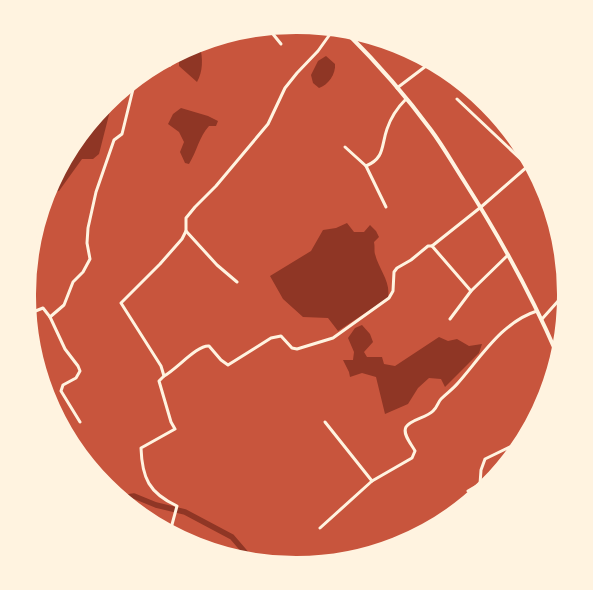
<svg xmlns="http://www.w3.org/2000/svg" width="593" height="590" font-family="Jost,sans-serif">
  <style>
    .water { fill: #8f3625 }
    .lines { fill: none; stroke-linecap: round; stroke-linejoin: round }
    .canal { stroke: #8f3625; stroke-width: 5.5 }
    .minor { stroke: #fff3e0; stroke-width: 3 }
    .tertiary { stroke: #fff3e0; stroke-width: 4 }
    .rim { fill: none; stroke: #fff3e0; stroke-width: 6 }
  </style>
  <rect width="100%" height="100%" fill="#c8553d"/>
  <!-- water -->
  <g class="water">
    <path d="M200 47C203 58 203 72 197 82L179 66V60L186 56 188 51Z"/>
    <path d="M326 56 335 64C336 74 328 85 319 88L313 83 311 75 318 61Z"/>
    <polygon points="114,95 99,154 93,159 82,159 59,191 51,192 47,188 104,102"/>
    <path d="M181 108 208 116 218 121 216 126H209C199 137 197 151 189 164L185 163 180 152 184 142 179 132 168 124 173 114Z"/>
    <path d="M347 223 354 232H364L370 225 376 231 379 237 374 242C375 246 374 251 375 254 379 270 391 281 388 298L338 331 328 318 303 317 283 299 270 276 311 251 323 230 336 228Z"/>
    <polygon points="362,325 370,334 373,342 364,352 367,357 382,357 384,364 395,366 439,337 448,341 457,339 469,346 482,344 479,353 445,387 441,379 429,378 418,388 408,404 385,414 376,377 362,373 350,377 349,372 343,360 353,360 354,352 348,338 355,328"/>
  </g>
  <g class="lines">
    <!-- canal -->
    <polyline class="canal" points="120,498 134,496 156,505 185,512 232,537 250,558"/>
    <!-- minor -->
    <g class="minor">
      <polyline points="268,28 281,44"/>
      <polyline points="166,61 170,65"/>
      <polyline points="397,88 430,63"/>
      <polyline points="457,99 528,166"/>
      <polyline points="345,147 366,166 386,207"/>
      <path d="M366 166C385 158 381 146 387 129 391 117 398 107 406 99"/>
      <polyline points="186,231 217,265 237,282"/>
      <polyline points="471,291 432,246 481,207 528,166 534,169"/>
      <polyline points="28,314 43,308 50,317"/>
      <polyline points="450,319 471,291 508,255"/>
      <polyline points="542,319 568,290"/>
      <path d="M164 376C177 369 197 345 209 346L221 360 228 365 271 338 281 336 292 348 297 349 333 338 389 298 393 291 394 272 397 268 411 260 428 246H432"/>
      <polyline points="80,422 61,391 63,385 76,378 80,371 78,366 65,349 50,317 64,305 73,282 83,272 90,259 87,243 88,228 96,192 114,140 122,134 135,81"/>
      <polyline points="325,422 372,481"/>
      <polyline points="468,491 480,484 481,470 485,459 520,442"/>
      <path d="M320 528 372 481 412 458 415 451C412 445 402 434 406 427 411 419 426 418 433 411 437 408 438 402 441 399 447 393 453 389 458 383 481 357 502 322 537 311"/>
      <path d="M170 532 177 506C149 493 142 478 141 448L175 429 171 422 159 381 164 376 161 366 121 303 160 264 182 239 186 231V218L195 207 216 186 268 124 285 88 297 73 318 51 333 30"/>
    </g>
    <!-- tertiary -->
    <path class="tertiary" d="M347 33C377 63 406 96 431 130 443 146 453 164 464 181 499 236 531 294 557 354"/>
  </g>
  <!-- crop -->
  <path d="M0 0H593V590H0ZM296 31H297A263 263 0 0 1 560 294V296A263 263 0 0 1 297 559H296A263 263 0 0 1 33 296V294A263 263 0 0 1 296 31Z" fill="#fff3e0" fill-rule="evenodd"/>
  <path class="rim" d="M296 31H297A263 263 0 0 1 560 294V296A263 263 0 0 1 297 559H296A263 263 0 0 1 33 296V294A263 263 0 0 1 296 31Z"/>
</svg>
